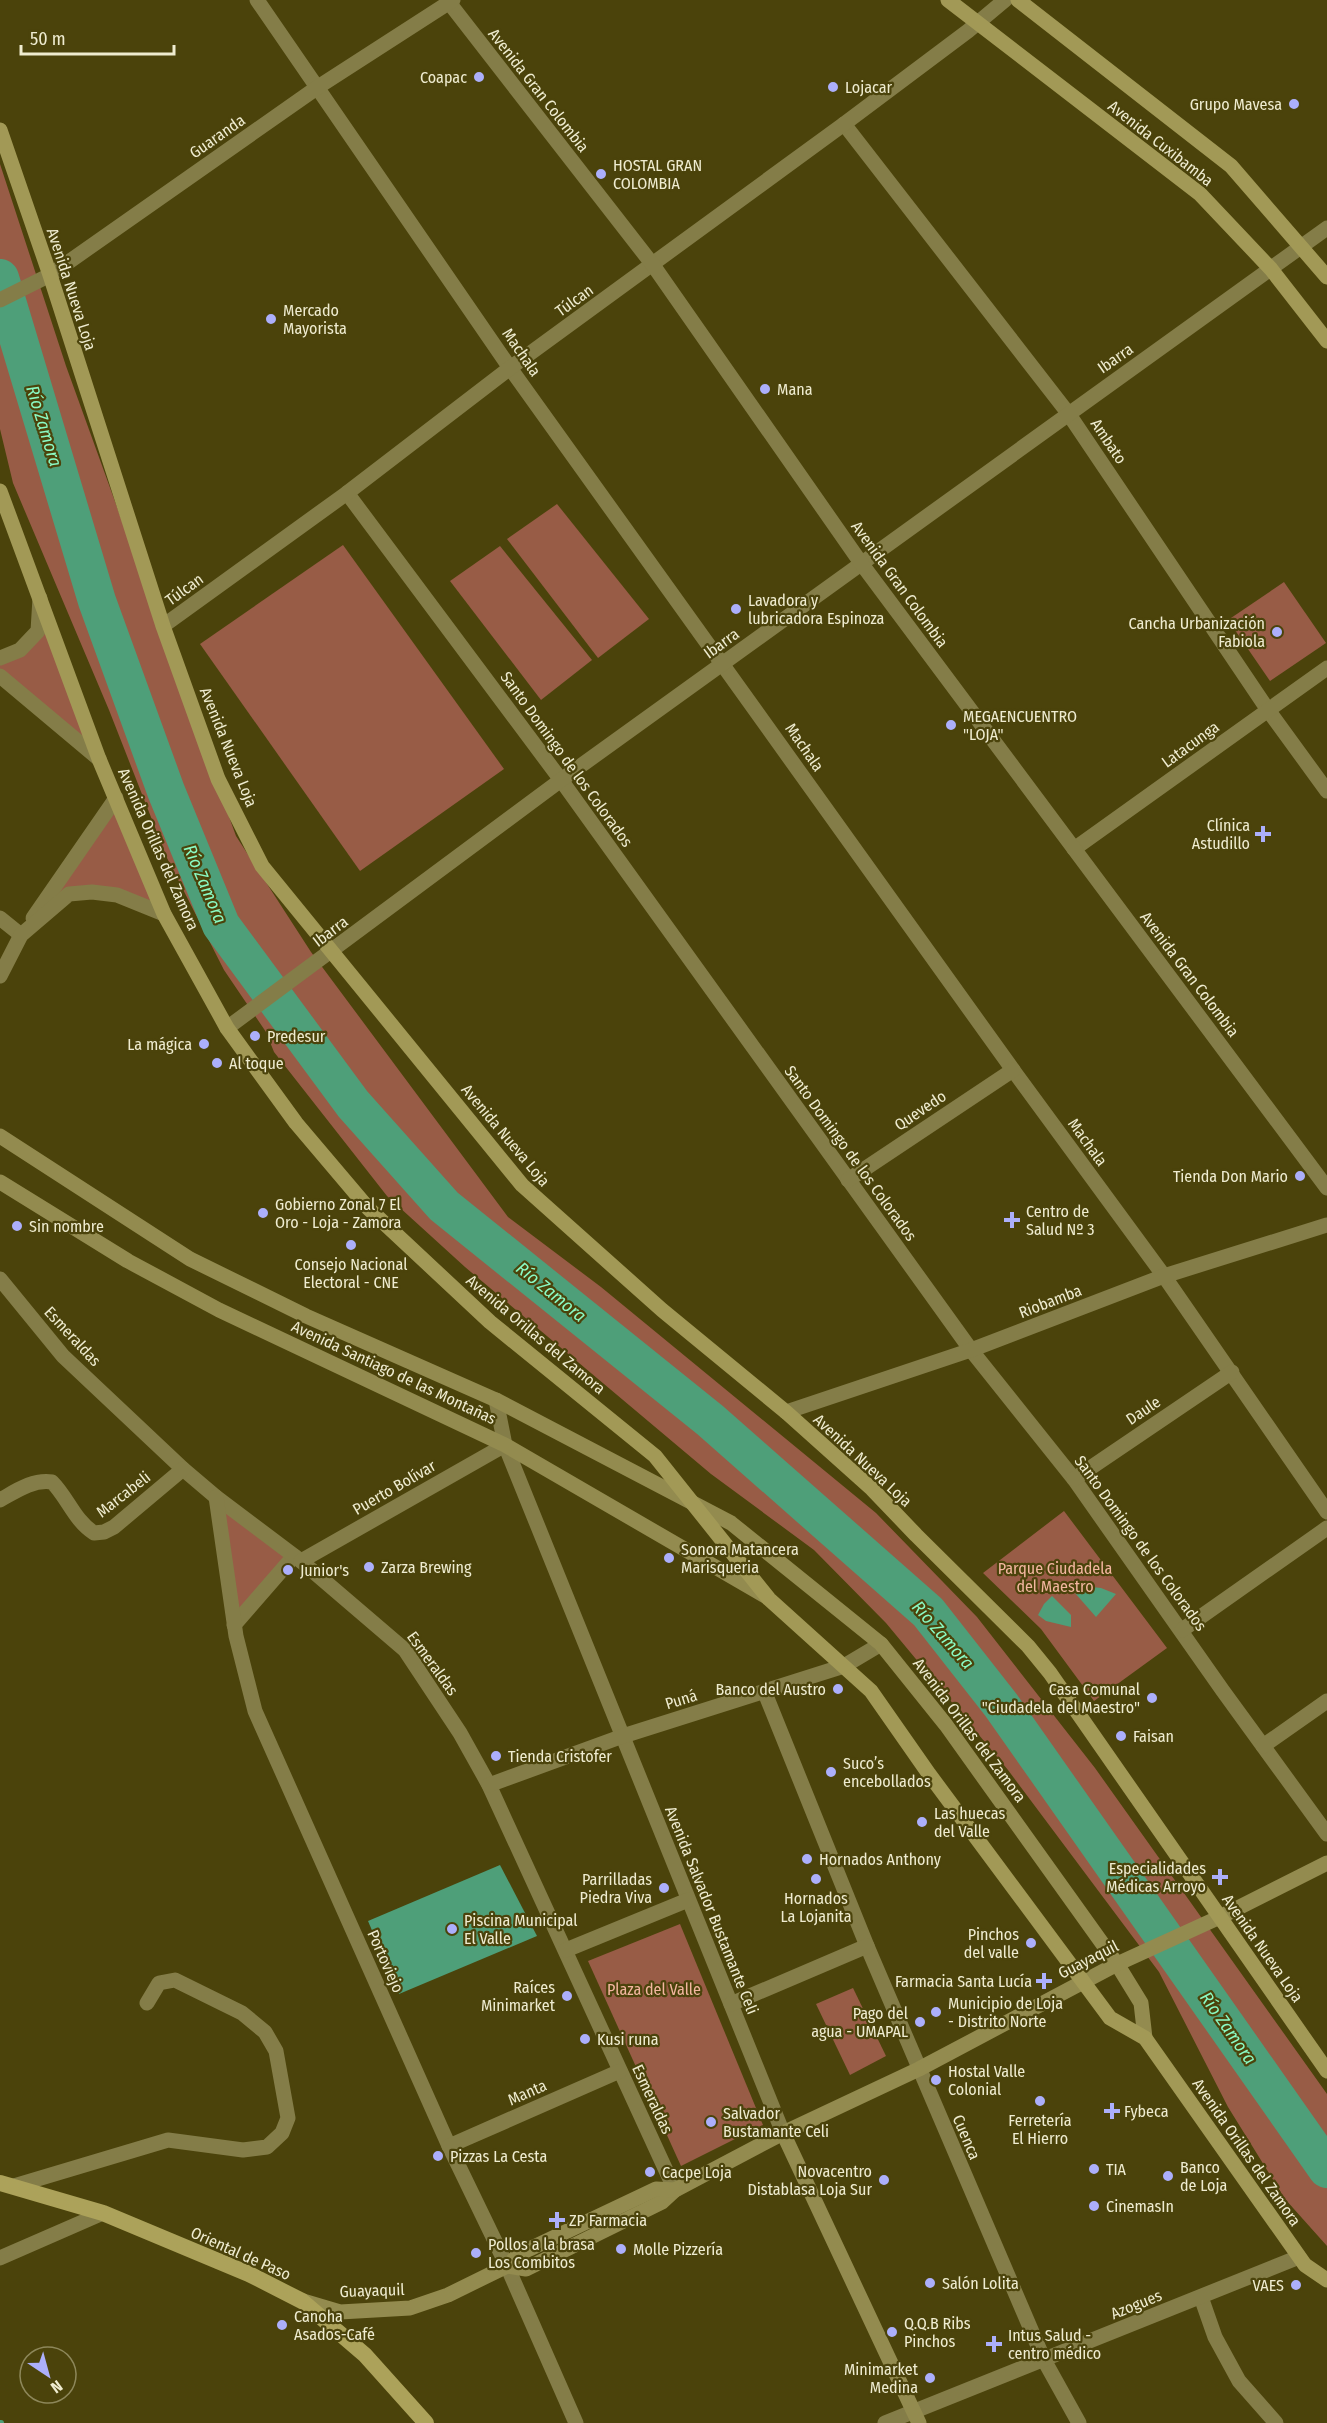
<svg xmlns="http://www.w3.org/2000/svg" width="1327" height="2423" font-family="'Fira Sans Condensed',sans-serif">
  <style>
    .green { fill: #985c46 }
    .water { fill: #4e9f79 }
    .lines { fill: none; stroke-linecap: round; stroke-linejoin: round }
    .stream { stroke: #4e9f79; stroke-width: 6 }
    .river { stroke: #4e9f79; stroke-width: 38 }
    .pedestrian { stroke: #847d48; stroke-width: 15 }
    .minor { stroke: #847d48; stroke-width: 15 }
    .tertiary { stroke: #847d48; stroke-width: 15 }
    .secondary { stroke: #938b4f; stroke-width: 15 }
    .primary { stroke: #a29956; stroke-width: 15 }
    .trunk { stroke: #aca25a; stroke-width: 16 }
    .poi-dot { fill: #acaffb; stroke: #4b430b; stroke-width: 2 }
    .labels { text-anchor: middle; stroke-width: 4.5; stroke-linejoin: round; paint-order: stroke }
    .poi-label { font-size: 16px; fill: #efecd0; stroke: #4b430b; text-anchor: start }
    .street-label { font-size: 16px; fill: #efecd0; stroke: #4b430b }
    .park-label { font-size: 16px; fill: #f3b6a0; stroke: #4b430b }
    .water-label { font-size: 18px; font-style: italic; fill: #8afac4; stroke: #4b430b }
  </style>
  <rect width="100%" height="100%" fill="#4b430b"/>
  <!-- green -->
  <g class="green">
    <polygon points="0,164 66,366 236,836 311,952 508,1217 601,1287 876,1513 977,1617 1095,1768 1327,2094 1327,2246 1285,2199 1228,2107 1159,1972 1008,1770 886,1623 814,1550 711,1474 465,1267 387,1196 274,1052 266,1032 224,970 167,858 109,710 13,483 0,429"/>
    <polygon points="557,504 649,619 598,658 507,539"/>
    <polygon points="343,545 504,769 360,871 200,644"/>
    <polygon points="500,546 592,660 541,700 450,581"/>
    <polygon points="1284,582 1326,643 1270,681 1228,620"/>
    <polygon points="40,595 99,759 0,676 0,658 38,631"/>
    <polygon points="116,798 164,914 117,895 45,900"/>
    <polygon points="216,1497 294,1556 234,1625"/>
    <polygon points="1064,1511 1167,1648 1094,1701 1041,1629 983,1573"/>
    <polygon points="680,1924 763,2125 681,2166 588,1961"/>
    <polygon points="853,1988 886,2056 850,2075 816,2004"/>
  </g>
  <!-- water -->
  <g class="water">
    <polygon points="1084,1586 1101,1588 1116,1594 1096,1617 1075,1593 1066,1587"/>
    <polygon points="1052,1596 1071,1615 1071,1627 1046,1621 1038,1615 1044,1604"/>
    <polygon points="500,1865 537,1936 399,1994 368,1921"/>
  </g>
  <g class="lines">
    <!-- stream -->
    <polyline class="stream" points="0,2423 1,2423"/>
    <!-- river -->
    <polyline class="river" points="0,278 97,601 166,791 221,925 353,1104 444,1206 710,1420 928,1612 1001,1705 1327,2169"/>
    <!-- pedestrian -->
    <polyline class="pedestrian" points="234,1625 294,1556"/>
    <!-- minor -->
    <g class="minor">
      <polyline points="257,0 510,368 1013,1070 1164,1276 1327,1512"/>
      <polyline points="844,124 1068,413 1268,710 1327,791"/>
      <polyline points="347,493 561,780 971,1350 1074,1479 1223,1691 1327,1834"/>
      <polyline points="163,626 347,493 510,368 844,124 968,31 1005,0"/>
      <polyline points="0,658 20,650 38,631 40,598"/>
      <polyline points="0,676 99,759"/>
      <polyline points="1074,849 1327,668"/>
      <polyline points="0,918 21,935"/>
      <polyline points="33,918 116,798"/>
      <polyline points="0,976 21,935 69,894 92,892 117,895 164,914"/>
      <polyline points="227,1028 561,780 1327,228"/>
      <polyline points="848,1180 1013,1070"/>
      <polyline points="0,1279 63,1356 183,1469 216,1497 301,1561 405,1650 460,1733 489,1785 675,2190"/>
      <polyline points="496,1400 505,1445 783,2133"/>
      <polyline points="786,1412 971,1350 1164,1276 1327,1225"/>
      <polyline points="1074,1479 1232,1372"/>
      <polyline points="216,1497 236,1636 255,1711 449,2146 507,2266 576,2423"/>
      <path d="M0 1500C16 1491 33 1479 52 1482 68 1498 74 1520 94 1533L104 1532 114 1527 183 1469"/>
      <polyline points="301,1561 505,1445"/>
      <polyline points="1182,1630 1327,1528"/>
      <polyline points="765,1693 867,1946 1044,2360 1079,2423"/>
      <polyline points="1263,1746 1327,1701"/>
      <polyline points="489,1785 623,1736 844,1666 881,1644"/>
      <polyline points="566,1950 688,1900"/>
      <polyline points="731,2004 867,1946"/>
      <polyline points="449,2146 620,2071"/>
      <polyline points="14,2186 168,2140 243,2150 267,2147 282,2133 288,2118 276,2051 265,2032 242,2013 175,1980 159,1983 147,2003"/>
      <polyline points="0,2258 103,2213"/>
      <polyline points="1201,2297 1215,2337 1239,2381 1276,2423"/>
      <polyline points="885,2423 1299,2257"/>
    </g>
    <!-- tertiary -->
    <g class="tertiary">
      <polyline points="447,0 653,265 861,563 1327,1188"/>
      <polyline points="0,300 50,275 318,87 453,0"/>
    </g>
    <!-- secondary -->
    <g class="secondary">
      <polyline points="0,1136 190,1259 306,1316 496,1400 731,1523 881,1644 946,1725 1117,1964 1141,2003 1145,2038"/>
      <polyline points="0,1182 128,1261 219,1310 505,1445 767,1597"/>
      <polyline points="783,2133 919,2423"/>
      <polyline points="507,2266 526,2269 662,2202 675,2190 783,2133 919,2069 1117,1964 1220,1917 1327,1863"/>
      <polyline points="303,2301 340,2312 410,2308 448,2295 507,2266 519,2254 656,2189 675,2190"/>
    </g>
    <!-- primary -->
    <g class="primary">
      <polyline points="948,0 1200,194 1271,269 1327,341"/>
      <polyline points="1018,0 1231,166 1327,277"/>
      <polyline points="0,130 50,275 163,626 218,779 262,866 522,1185 662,1310 786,1412 872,1489 916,1535 1028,1646 1050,1673 1327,2071"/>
      <polyline points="0,491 99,759 164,914 227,1028 296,1123 368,1208 490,1322 655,1456 769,1599 871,1691 929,1774 1110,2018 1145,2038 1305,2265 1327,2280"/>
    </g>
    <!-- trunk -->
    <polyline class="trunk" points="0,2183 103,2213 249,2274 302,2301 365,2355 426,2423"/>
  </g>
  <!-- markers -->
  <g class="poi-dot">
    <circle cx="479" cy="77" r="6"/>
    <circle cx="833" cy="87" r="6"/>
    <circle cx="1294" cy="104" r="6"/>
    <circle cx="601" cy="174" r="6"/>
    <circle cx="271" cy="319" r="6"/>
    <circle cx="765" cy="389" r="6"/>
    <circle cx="736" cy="609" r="6"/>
    <circle cx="1277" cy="632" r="6"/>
    <circle cx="951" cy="725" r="6"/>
    <path d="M1260 825h6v6h6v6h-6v6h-6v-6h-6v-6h6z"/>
    <circle cx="255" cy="1036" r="6"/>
    <circle cx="204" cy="1044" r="6"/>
    <circle cx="217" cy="1063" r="6"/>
    <circle cx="1300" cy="1176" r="6"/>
    <circle cx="263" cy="1213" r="6"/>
    <path d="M1009 1211h6v6h6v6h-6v6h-6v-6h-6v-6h6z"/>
    <circle cx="17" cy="1226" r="6"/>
    <circle cx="351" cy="1245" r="6"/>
    <circle cx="669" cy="1558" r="6"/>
    <circle cx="369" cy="1567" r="6"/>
    <circle cx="288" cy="1570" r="6"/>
    <circle cx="838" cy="1689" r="6"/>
    <circle cx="1152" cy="1698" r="6"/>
    <circle cx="1121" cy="1736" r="6"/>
    <circle cx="496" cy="1756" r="6"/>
    <circle cx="831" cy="1772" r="6"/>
    <circle cx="922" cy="1822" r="6"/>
    <circle cx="807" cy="1859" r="6"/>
    <path d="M1217 1868h6v6h6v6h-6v6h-6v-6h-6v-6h6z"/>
    <circle cx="816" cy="1879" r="6"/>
    <circle cx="664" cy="1888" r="6"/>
    <circle cx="452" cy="1929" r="6"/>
    <circle cx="1031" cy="1943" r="6"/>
    <path d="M1041 1972h6v6h6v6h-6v6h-6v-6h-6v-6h6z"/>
    <circle cx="567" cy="1996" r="6"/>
    <circle cx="936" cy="2012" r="6"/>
    <circle cx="920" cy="2022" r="6"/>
    <circle cx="585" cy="2039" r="6"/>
    <circle cx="936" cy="2080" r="6"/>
    <circle cx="1040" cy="2101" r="6"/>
    <path d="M1109 2102h6v6h6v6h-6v6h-6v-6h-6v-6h6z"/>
    <circle cx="711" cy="2122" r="6"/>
    <circle cx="438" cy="2156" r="6"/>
    <circle cx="1094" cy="2169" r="6"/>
    <circle cx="650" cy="2172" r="6"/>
    <circle cx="1168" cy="2176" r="6"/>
    <circle cx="884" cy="2180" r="6"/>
    <circle cx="1094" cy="2206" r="6"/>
    <path d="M554 2211h6v6h6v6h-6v6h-6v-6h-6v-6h6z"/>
    <circle cx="621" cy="2249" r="6"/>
    <circle cx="476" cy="2253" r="6"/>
    <circle cx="930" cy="2283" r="6"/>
    <circle cx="1296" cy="2285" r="6"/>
    <circle cx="282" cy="2325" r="6"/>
    <circle cx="892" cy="2332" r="6"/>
    <path d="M991 2335h6v6h6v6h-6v6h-6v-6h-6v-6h6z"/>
    <circle cx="930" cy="2378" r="6"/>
  </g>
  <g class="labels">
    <!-- poi labels -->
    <g class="poi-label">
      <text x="467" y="83" text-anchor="end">Coapac</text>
      <text x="845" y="93">Lojacar</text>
      <text x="1282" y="110" text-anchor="end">Grupo Mavesa</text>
      <text x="613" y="171">HOSTAL GRAN<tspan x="613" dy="18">COLOMBIA</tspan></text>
      <text x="283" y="316">Mercado<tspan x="283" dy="18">Mayorista</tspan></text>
      <text x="777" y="395">Mana</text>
      <text x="748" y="606">Lavadora y<tspan x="748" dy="18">lubricadora Espinoza</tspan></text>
      <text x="1265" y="629" text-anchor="end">Cancha Urbanización<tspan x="1265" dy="18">Fabiola</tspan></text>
      <text x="963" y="722">MEGAENCUENTRO<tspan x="963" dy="18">"LOJA"</tspan></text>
      <text x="1250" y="831" text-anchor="end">Clínica<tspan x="1250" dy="18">Astudillo</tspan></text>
      <text x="267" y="1042">Predesur</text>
      <text x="192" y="1050" text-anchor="end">La mágica</text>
      <text x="229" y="1069">Al toque</text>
      <text x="1288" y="1182" text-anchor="end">Tienda Don Mario</text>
      <text x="275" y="1210">Gobierno Zonal 7 El<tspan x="275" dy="18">Oro - Loja - Zamora</tspan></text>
      <text x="1026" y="1217">Centro de<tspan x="1026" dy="18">Salud Nº 3</tspan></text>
      <text x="29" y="1232">Sin nombre</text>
      <text x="351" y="1270" text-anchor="middle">Consejo Nacional<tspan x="351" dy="18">Electoral - CNE</tspan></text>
      <text x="681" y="1555">Sonora Matancera<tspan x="681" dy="18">Marisqueria</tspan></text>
      <text x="381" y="1573">Zarza Brewing</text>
      <text x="300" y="1576">Junior's</text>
      <text x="826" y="1695" text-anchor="end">Banco del Austro</text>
      <text x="1140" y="1695" text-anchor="end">Casa Comunal<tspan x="1140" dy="18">"Ciudadela del Maestro"</tspan></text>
      <text x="1133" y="1742">Faisan</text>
      <text x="508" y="1762">Tienda Cristofer</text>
      <text x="843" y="1769">Suco’s<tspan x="843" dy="18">encebollados</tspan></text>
      <text x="934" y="1819">Las huecas<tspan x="934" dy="18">del Valle</tspan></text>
      <text x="819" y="1865">Hornados Anthony</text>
      <text x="1206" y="1874" text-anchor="end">Especialidades<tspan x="1206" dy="18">Médicas Arroyo</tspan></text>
      <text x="652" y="1885" text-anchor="end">Parrilladas<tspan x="652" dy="18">Piedra Viva</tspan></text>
      <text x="816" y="1904" text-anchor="middle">Hornados<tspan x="816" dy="18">La Lojanita</tspan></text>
      <text x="464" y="1926">Piscina Municipal<tspan x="464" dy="18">El Valle</tspan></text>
      <text x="1019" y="1940" text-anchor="end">Pinchos<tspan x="1019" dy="18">del valle</tspan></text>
      <text x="1032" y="1987" text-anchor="end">Farmacia Santa Lucía</text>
      <text x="555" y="1993" text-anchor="end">Raíces<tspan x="555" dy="18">Minimarket</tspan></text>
      <text x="948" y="2009">Municipio de Loja<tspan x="948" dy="18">- Distrito Norte</tspan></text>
      <text x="908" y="2019" text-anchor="end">Pago del<tspan x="908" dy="18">agua - UMAPAL</tspan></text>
      <text x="597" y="2045">Kusi runa</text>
      <text x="948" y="2077">Hostal Valle<tspan x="948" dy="18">Colonial</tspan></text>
      <text x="1124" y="2117">Fybeca</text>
      <text x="723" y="2119">Salvador<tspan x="723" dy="18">Bustamante Celi</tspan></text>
      <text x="1040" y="2126" text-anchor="middle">Ferretería<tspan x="1040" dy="18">El Hierro</tspan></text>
      <text x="450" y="2162">Pizzas La Cesta</text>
      <text x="1180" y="2173">Banco<tspan x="1180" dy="18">de Loja</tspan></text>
      <text x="1106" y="2175">TIA</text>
      <text x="872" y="2177" text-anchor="end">Novacentro<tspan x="872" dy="18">Distablasa Loja Sur</tspan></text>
      <text x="662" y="2178">Cacpe Loja</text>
      <text x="1106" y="2212">CinemasIn</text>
      <text x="569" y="2226">ZP Farmacia</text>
      <text x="488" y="2250">Pollos a la brasa<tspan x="488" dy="18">Los Combitos</tspan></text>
      <text x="633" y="2255">Molle Pizzería</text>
      <text x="942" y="2289">Salón Lolita</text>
      <text x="1284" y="2291" text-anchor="end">VAES</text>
      <text x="294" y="2322">Canoha<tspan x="294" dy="18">Asados-Café</tspan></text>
      <text x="904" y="2329">Q.Q.B Ribs<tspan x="904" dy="18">Pinchos</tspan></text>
      <text x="1008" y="2341">Intus Salud -<tspan x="1008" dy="18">centro médico</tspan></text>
      <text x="918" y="2375" text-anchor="end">Minimarket<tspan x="918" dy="18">Medina</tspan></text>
    </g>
    <!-- street labels -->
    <g class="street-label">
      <text transform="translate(539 90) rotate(52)" y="6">Avenida Gran Colombia</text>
      <text transform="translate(217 136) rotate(-35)" y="6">Guaranda</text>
      <text transform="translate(1161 143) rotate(38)" y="6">Avenida Cuxibamba</text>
      <text transform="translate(72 289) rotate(72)" y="6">Avenida Nueva Loja</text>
      <text transform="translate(574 300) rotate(-36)" y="6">Túlcan</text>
      <text transform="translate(522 352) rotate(55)" y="6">Machala</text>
      <text transform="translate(1115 358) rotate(-35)" y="6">Ibarra</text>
      <text transform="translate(1109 441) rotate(56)" y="6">Ambato</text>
      <text transform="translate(900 584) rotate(54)" y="6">Avenida Gran Colombia</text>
      <text transform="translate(184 589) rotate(-36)" y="6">Túlcan</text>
      <text transform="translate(721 643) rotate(-36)" y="6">Ibarra</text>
      <text transform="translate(1190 744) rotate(-36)" y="6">Latacunga</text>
      <text transform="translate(229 747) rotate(68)" y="6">Avenida Nueva Loja</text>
      <text transform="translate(805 747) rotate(55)" y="6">Machala</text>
      <text transform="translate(567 759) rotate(54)" y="6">Santo Domingo de los Colorados</text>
      <text transform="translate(159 849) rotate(66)" y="6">Avenida Orillas del Zamora</text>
      <text transform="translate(330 931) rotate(-37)" y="6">Ibarra</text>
      <text transform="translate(1190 974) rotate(53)" y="6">Avenida Gran Colombia</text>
      <text transform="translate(920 1110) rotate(-34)" y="6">Quevedo</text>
      <text transform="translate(506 1135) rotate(50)" y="6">Avenida Nueva Loja</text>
      <text transform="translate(1088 1142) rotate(54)" y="6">Machala</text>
      <text transform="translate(851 1153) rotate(54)" y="6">Santo Domingo de los Colorados</text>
      <text transform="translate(1050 1301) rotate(-21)" y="6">Riobamba</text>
      <text transform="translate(536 1334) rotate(40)" y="6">Avenida Orillas del Zamora</text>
      <text transform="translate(73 1336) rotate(47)" y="6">Esmeraldas</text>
      <text transform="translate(394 1372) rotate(25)" y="6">Avenida Santiago de las Montañas</text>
      <text transform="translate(1143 1410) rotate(-34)" y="6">Daule</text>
      <text transform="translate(863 1460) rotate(43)" y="6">Avenida Nueva Loja</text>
      <text transform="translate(394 1487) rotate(-30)" y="6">Puerto Bolívar</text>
      <text transform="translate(123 1494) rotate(-38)" y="6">Marcabeli</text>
      <text transform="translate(1141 1543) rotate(54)" y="6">Santo Domingo de los Colorados</text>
      <text transform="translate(433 1663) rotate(54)" y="6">Esmeraldas</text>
      <text transform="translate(681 1699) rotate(-17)" y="6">Puná</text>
      <text transform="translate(970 1730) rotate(53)" y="6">Avenida Orillas del Zamora</text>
      <text transform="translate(712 1910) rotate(68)" y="6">Avenida Salvador Bustamante Celi</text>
      <text transform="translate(1263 1948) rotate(55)" y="6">Avenida Nueva Loja</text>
      <text transform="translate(1088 1959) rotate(-27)" y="6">Guayaquil</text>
      <text transform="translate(386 1961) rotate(66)" y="6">Portoviejo</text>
      <text transform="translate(527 2092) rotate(-24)" y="6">Manta</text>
      <text transform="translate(653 2099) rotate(65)" y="6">Esmeraldas</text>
      <text transform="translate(967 2137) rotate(67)" y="6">Cuenca</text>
      <text transform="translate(1247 2152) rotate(55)" y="6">Avenida Orillas del Zamora</text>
      <text transform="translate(241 2253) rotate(24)" y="6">Oriental de Paso</text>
      <text transform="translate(372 2290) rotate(-2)" y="6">Guayaquil</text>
      <text transform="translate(1136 2304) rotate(-22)" y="6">Azogues</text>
    </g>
    <!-- park labels -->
    <g class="park-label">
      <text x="1055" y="1574">Parque Ciudadela<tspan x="1055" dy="18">del Maestro</tspan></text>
      <text x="654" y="1995">Plaza del Valle</text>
    </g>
    <!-- water labels -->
    <g class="water-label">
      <text transform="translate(44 426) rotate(73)" y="6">Río Zamora</text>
      <text transform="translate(205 884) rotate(67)" y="6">Río Zamora</text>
      <text transform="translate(551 1292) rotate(39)" y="6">Río Zamora</text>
      <text transform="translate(943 1635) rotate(49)" y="6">Río Zamora</text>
      <text transform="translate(1228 2028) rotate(55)" y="6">Río Zamora</text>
    </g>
  </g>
  <!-- north arrow -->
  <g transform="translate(48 2375) rotate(144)"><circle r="28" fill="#4b430b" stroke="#8d875a" stroke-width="1.5"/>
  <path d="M0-4.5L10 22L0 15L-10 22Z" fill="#acaffb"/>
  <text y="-9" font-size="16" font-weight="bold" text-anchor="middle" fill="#efecd0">N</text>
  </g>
  <!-- scale -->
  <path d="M21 45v9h153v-9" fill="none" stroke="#efecd0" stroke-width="3"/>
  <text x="30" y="45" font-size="18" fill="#efecd0" stroke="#4b430b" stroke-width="4.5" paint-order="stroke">50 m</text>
</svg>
